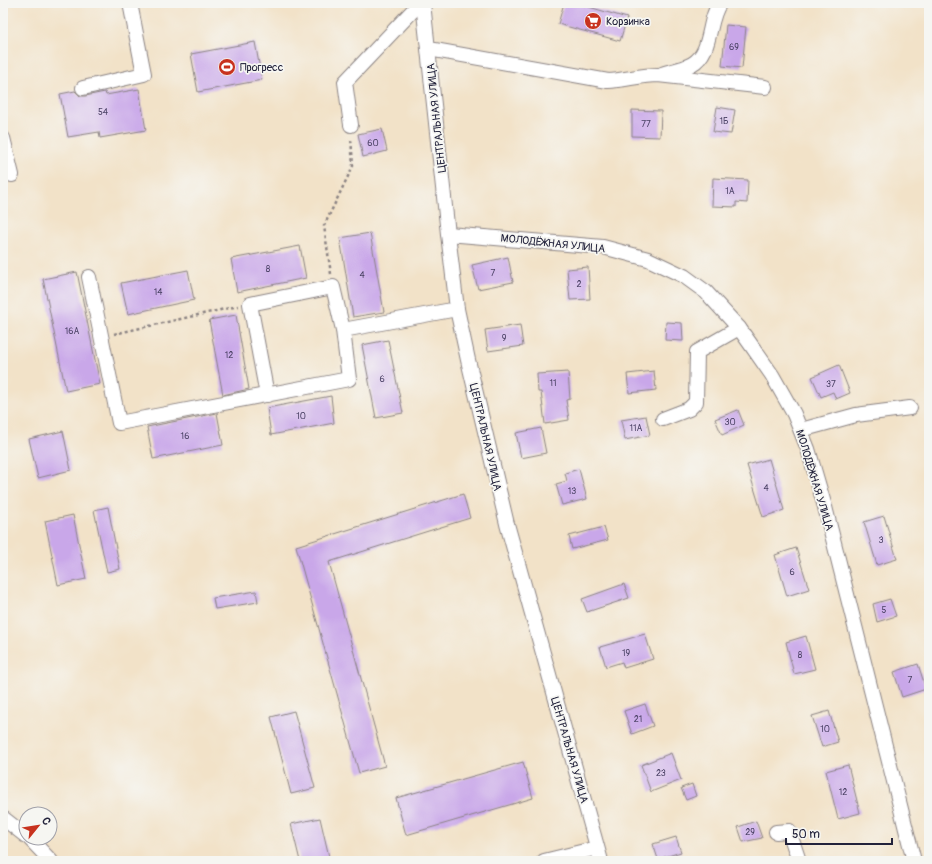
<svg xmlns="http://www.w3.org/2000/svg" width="932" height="864" font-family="Pangolin,sans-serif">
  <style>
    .building { fill: #c9a7e9 }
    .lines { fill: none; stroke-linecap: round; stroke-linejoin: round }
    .minor-casing { stroke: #8a8282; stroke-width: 16 }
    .path { stroke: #8a8282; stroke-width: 2.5; stroke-dasharray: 3 3; stroke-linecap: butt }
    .minor { stroke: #fff; stroke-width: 14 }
    .labels { text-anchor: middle; stroke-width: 3.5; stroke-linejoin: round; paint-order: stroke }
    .number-label { font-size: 9px; fill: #4c4366 }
    .poi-label { font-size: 11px; fill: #22223b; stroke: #f6f6f2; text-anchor: start }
    .street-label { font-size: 11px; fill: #22223b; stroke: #f6f6f2 }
  </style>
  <rect width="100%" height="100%" fill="#f6f6f2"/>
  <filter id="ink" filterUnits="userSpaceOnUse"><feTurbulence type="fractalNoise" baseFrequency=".025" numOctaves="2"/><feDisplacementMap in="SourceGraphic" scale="8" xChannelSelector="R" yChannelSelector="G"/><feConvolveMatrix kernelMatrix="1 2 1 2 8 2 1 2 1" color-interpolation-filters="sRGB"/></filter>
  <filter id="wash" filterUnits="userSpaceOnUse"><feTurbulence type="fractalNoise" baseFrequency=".012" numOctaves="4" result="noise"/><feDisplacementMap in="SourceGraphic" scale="16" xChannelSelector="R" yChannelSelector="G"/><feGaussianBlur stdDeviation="0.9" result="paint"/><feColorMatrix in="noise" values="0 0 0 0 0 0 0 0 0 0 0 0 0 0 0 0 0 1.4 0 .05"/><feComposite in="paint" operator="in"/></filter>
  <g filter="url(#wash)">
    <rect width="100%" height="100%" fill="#f2e2c8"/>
    <g id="blocks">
      <!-- building -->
      <g class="building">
        <polygon points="564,3 575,3 627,18 620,41 558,24"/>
        <polygon points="726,25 746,27 742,68 722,66"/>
        <polygon points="255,42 262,80 198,92 191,54"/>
        <polygon points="139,89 146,130 100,138 99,132 68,137 60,94 75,91 80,96 85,96 105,92 106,95"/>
        <polygon points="717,107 735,110 731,134 713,132"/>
        <polygon points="632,110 661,111 660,137 632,136"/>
        <polygon points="382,129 387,151 363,157 358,134"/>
        <polygon points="713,178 748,180 747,203 736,202 736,207 712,206"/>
        <polygon points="370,233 384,312 353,317 340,238"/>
        <polygon points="300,246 306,278 237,292 231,259"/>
        <polygon points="508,257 513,282 478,289 472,265"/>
        <polygon points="588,267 590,299 570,300 567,269"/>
        <polygon points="188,270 194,300 128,314 121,283"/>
        <polygon points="77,272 100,384 66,391 43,279"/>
        <polygon points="236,315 249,389 223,395 209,320"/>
        <polygon points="666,322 682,323 683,341 665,340"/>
        <polygon points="520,325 523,346 488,351 485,330"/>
        <polygon points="388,340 403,413 376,418 362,345"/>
        <polygon points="839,365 850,393 836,399 833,392 821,397 812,377"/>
        <polygon points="654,371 656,390 629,393 627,374"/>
        <polygon points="568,372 570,399 566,400 569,420 545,424 541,392 538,392 537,374"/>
        <polygon points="331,396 334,423 271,435 267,408"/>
        <polygon points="738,410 744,425 722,435 715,419"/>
        <polygon points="217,413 223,445 153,459 147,427"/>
        <polygon points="646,416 650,435 625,440 621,420"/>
        <polygon points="541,428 546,453 521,458 516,433"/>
        <polygon points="63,431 71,470 38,478 29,439"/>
        <polygon points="769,459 784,510 763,517 747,465"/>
        <polygon points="579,469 587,499 562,505 556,484 567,481 565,473"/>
        <polygon points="463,494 470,518 329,562 385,766 359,773 296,546"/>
        <polygon points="108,507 120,569 107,572 94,510"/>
        <polygon points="73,515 86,579 58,585 45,521"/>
        <polygon points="884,516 897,559 877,565 864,522"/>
        <polygon points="604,527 608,540 572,549 569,536"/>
        <polygon points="796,548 809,589 787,596 775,555"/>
        <polygon points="624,584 629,598 587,612 582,599"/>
        <polygon points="256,591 258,602 215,609 213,598"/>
        <polygon points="890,599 896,616 877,622 873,604"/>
        <polygon points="645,634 653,659 624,668 622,662 606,667 600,647"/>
        <polygon points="806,636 815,669 794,674 786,642"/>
        <polygon points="918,664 926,689 902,697 894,672"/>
        <polygon points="645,704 653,726 632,734 624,711"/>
        <polygon points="294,711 315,788 291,794 271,717"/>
        <polygon points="829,711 838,742 822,747 812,716"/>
        <polygon points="671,753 681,780 651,792 641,765"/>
        <polygon points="523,762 533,798 406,835 396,798"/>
        <polygon points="848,765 860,813 838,819 826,771"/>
        <polygon points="692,784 696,796 686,800 681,788"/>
        <polygon points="320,818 330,861 300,861 291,824"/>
        <polygon points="756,821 762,838 743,842 738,827"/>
        <polygon points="676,837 681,852 658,859 653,844"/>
      </g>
    </g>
  </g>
  <g filter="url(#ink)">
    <use href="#blocks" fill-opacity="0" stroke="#8a8282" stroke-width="1"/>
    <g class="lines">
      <!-- minor casing -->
      <g class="minor-casing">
        <g id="minor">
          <polyline points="423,3 448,234 457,309 468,360 507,524 601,861"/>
          <path d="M429 49 608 81C625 80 641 75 658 75L765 87"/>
          <path d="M662 74C671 71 683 69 692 64 713 52 707 20 720 3"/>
          <polyline points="83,88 144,74 130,3"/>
          <polyline points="351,125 345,82 420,3"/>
          <polyline points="3,138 12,175"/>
          <polyline points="448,234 603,247 648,259 684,276 706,292 739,328 749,342 772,375 794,414 808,449 825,507 914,861"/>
          <polyline points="89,277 119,423 349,379 343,330 457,309"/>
          <polyline points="267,395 250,304 333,287 343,330"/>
          <polyline points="663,419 689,409 696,402 697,352 739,328"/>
          <polyline points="801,430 856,415 910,408"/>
          <polyline points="3,818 26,836"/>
          <polyline points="776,832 789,831 799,861"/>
          <polyline points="29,838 51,861"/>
          <polyline points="544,861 597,848"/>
        </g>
      </g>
      <!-- path -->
      <g class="path">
        <polyline points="331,274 324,226 353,166 351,138"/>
        <polyline points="114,334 238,306"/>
      </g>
      <!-- minor -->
      <use href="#minor" class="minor"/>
    </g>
  </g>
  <!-- icons -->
  <defs>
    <g id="supermarket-disc" transform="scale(0.9)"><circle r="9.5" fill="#c8321e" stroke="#f6f6f2"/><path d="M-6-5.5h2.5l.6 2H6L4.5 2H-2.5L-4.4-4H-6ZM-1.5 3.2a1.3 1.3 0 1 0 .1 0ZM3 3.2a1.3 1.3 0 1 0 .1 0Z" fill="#fff"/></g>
    <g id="stadium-disc" transform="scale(0.9)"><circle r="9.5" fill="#c8321e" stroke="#f6f6f2"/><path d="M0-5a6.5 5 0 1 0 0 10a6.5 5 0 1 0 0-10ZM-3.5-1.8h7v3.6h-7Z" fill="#fff"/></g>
  </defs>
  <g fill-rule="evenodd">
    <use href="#supermarket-disc" x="593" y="21"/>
    <use href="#stadium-disc" x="227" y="67"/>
  </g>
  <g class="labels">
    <!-- number labels -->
    <g class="number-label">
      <text x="734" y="50">69</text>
      <text x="103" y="115">54</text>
      <text x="724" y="124">1Б</text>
      <text x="646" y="127">77</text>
      <text x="373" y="146">60</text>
      <text x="730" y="194">1А</text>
      <text x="268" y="272">8</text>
      <text x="493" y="276">7</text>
      <text x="362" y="278">4</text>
      <text x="579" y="287">2</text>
      <text x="158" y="295">14</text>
      <text x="72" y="334">16А</text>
      <text x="504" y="341">9</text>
      <text x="229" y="358">12</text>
      <text x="382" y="382">6</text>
      <text x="553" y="386">11</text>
      <text x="831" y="387">37</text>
      <text x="301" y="419">10</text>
      <text x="730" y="425">30</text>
      <text x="636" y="431">11А</text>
      <text x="185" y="439">16</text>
      <text x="766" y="491">4</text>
      <text x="572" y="494">13</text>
      <text x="881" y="543">3</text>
      <text x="792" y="575">6</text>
      <text x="884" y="613">5</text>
      <text x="626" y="656">19</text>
      <text x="800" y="658">8</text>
      <text x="910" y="683">7</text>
      <text x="638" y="722">21</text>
      <text x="825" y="732">10</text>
      <text x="661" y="776">23</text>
      <text x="843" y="795">12</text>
      <text x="750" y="835">29</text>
    </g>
    <!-- poi labels -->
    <g class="poi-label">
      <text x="606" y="25">Корзинка</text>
      <text x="240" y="71">Прогресс</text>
    </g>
    <!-- street labels -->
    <g class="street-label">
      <text transform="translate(436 118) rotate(-96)" y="4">ЦЕНТРАЛЬНАЯ УЛИЦА</text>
      <text transform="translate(553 243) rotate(6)" y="4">МОЛОДЁЖНАЯ УЛИЦА</text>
      <text transform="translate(486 437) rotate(77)" y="4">ЦЕНТРАЛЬНАЯ УЛИЦА</text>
      <text transform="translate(815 480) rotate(73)" y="4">МОЛОДЁЖНАЯ УЛИЦА</text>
      <text transform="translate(570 750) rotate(74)" y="4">ЦЕНТРАЛЬНАЯ УЛИЦА</text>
    </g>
  </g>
  <!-- margin -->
  <rect width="932" height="864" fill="none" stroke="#f6f6f2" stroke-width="16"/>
  <!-- north arrow -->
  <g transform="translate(38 826) rotate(60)"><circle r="19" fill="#f6f6f2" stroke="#a1a1a9"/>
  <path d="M0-3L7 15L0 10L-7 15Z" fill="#c8321e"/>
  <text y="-6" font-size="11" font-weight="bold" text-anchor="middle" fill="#22223b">С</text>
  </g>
  <!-- scale -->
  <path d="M786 838v6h106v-6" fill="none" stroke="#22223b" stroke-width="2"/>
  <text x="792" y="838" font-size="12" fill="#22223b" stroke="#f6f6f2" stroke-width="3" paint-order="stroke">50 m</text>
</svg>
